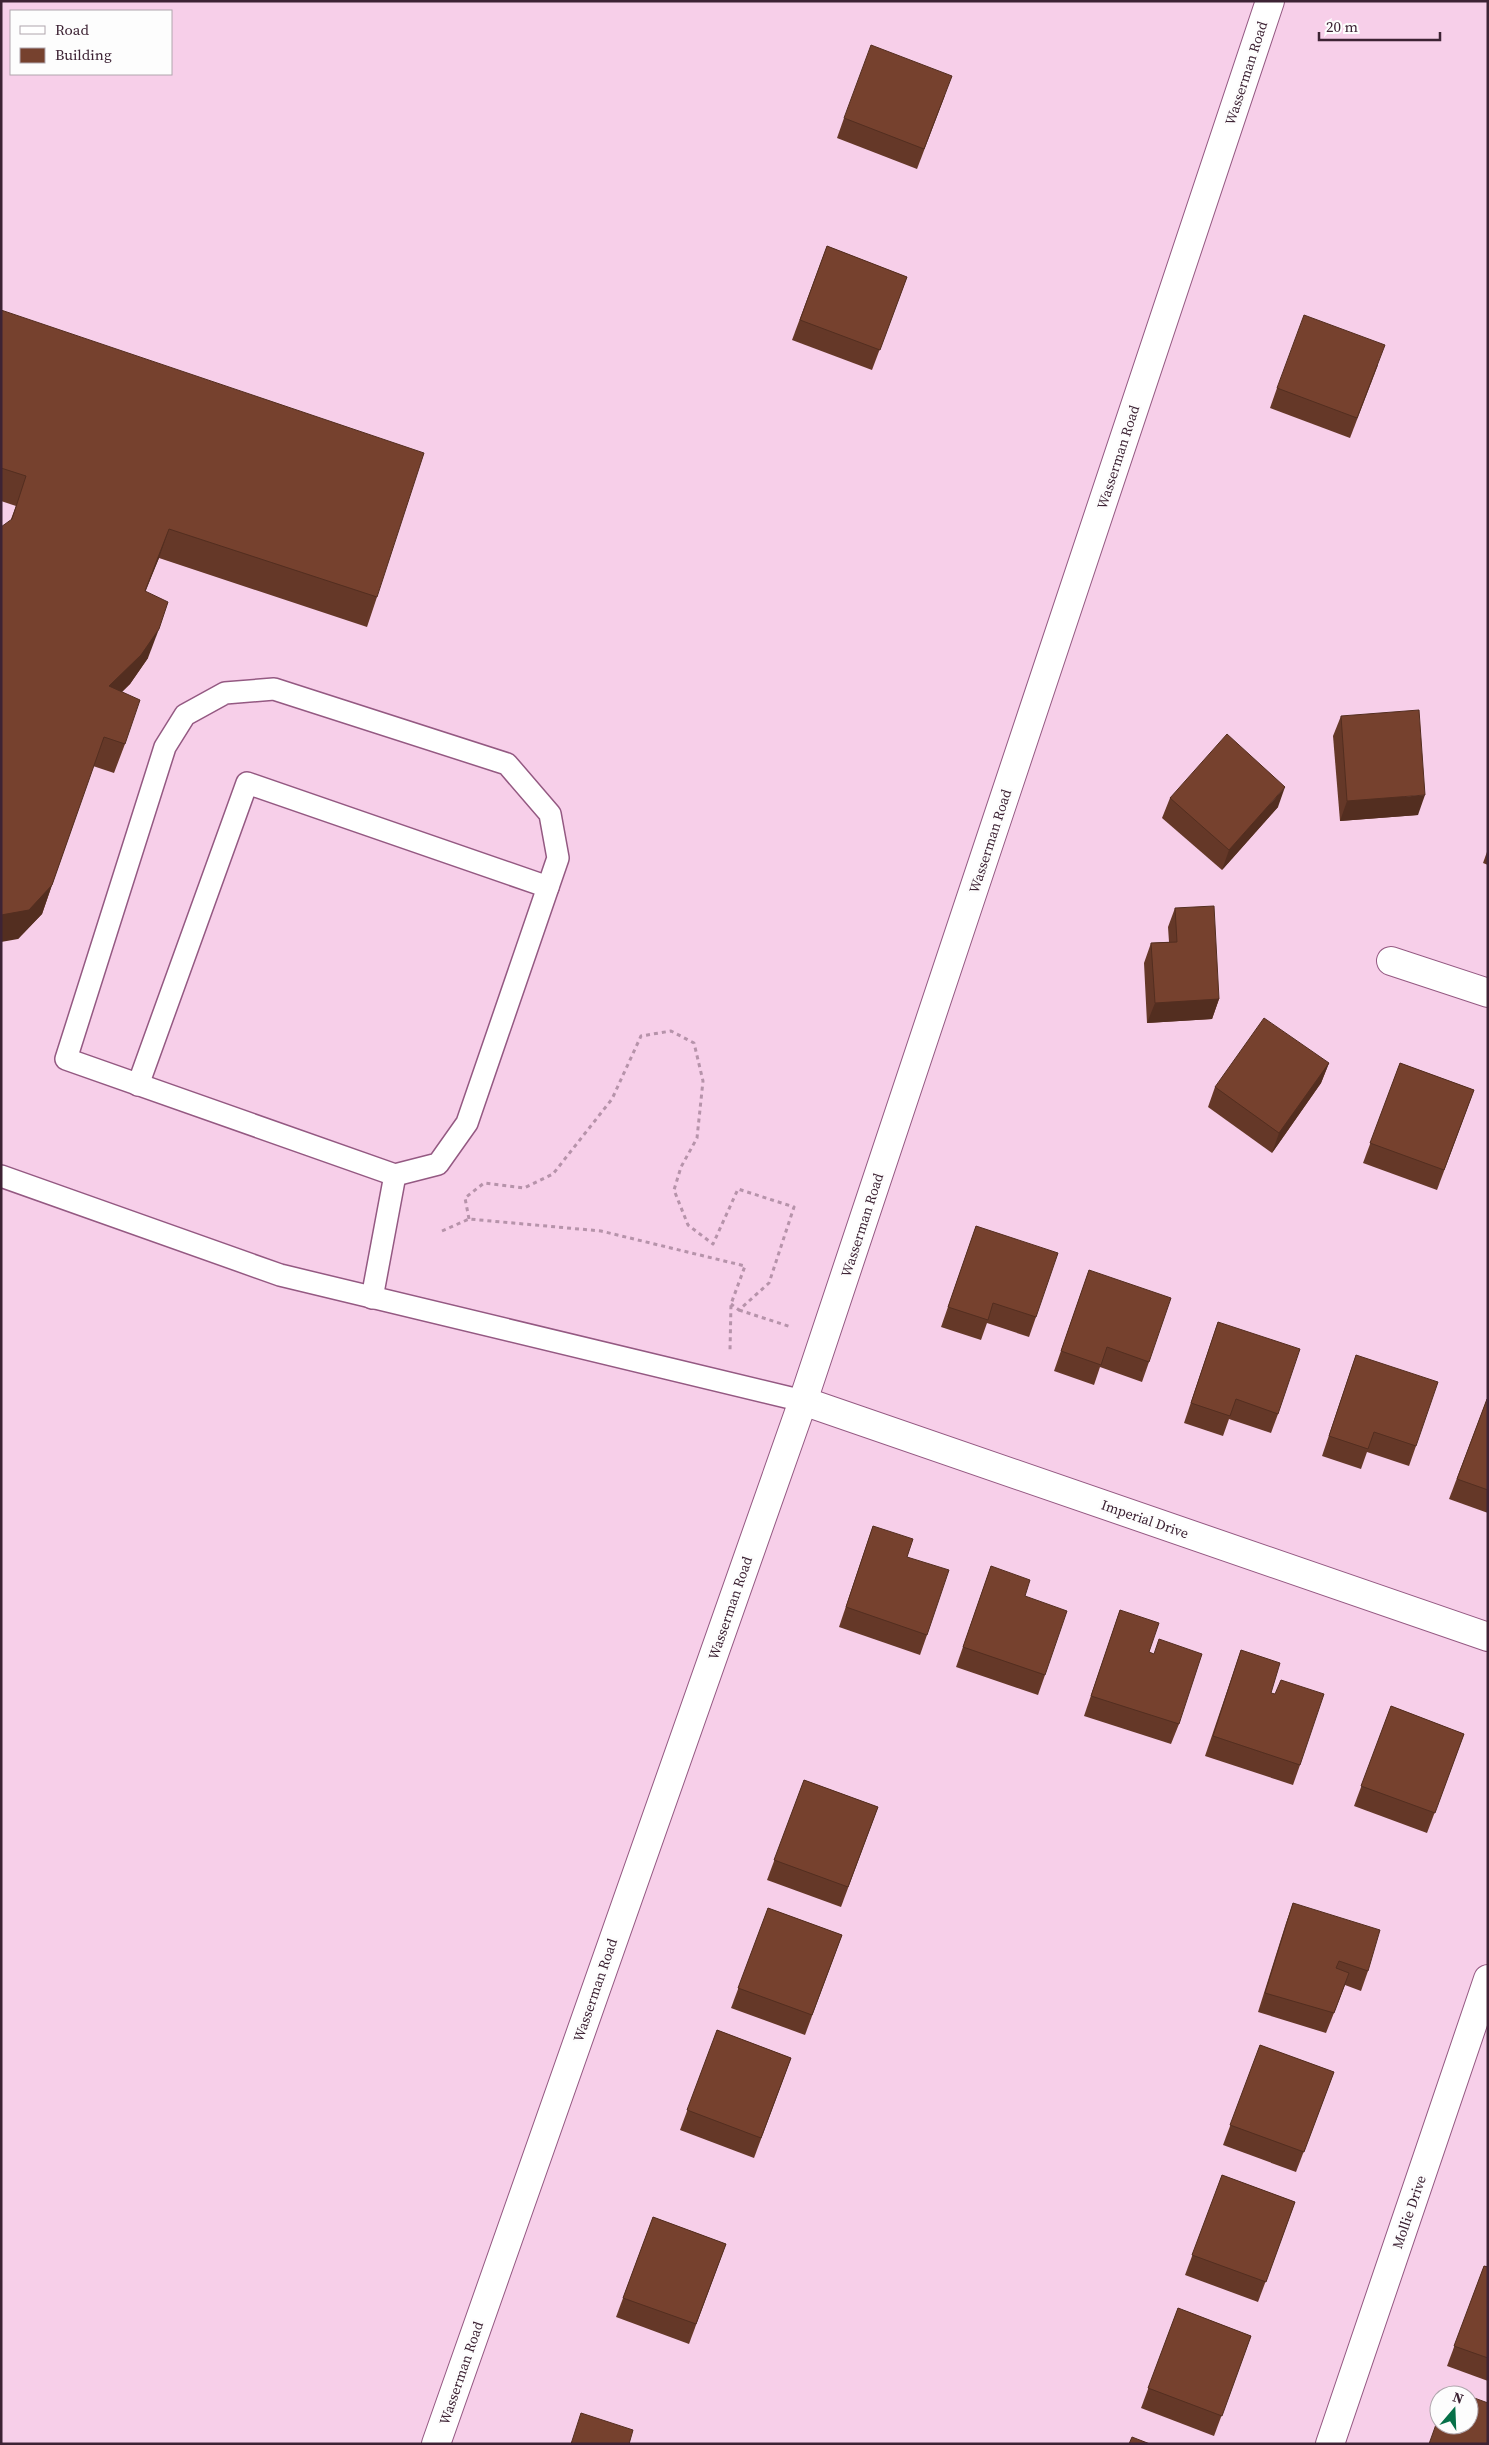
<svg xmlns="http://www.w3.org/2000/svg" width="1489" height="2445" font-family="'Source Serif 4',serif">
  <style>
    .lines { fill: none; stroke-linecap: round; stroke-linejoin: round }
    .lane-casing { stroke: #945982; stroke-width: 24 }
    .street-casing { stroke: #945982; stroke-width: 30 }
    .secondary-casing { stroke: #945982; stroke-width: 30 }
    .path { stroke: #b693aa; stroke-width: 3; stroke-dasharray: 4 4; stroke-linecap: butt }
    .lane { stroke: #fff; stroke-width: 21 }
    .street { stroke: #fff; stroke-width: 28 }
    .secondary { stroke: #fff; stroke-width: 28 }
    .wall { fill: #653828 }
    .shaded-wall { fill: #532e20 }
    .building { fill: #76412e; stroke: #532e20 }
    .labels { text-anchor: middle; stroke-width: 5; stroke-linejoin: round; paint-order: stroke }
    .street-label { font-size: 14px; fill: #3d2334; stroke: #fdfdfd }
  </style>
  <rect width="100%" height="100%" fill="#f7cfe9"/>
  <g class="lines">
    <!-- lane casing -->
    <g class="lane-casing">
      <g id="lane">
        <polygon points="274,689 507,764 550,814 558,858 467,1123 438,1164 395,1175 66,1059 165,747 185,715 225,693"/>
        <polyline points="138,1085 247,783 548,887"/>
        <polyline points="1,1176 280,1275 803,1401"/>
        <polyline points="372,1298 395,1175"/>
      </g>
    </g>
    <!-- street casing -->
    <g class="street-casing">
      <g id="street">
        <polyline points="1391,961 1488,993"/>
        <polyline points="803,1401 1488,1637"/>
        <polyline points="1330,2444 1488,1979"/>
      </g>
    </g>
    <!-- secondary casing -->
    <g class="secondary-casing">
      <polyline id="secondary" points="436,2444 803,1401 1270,1"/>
    </g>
    <!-- path -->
    <g class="path">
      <polyline points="469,1219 465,1198 484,1183 524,1188 553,1174 612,1099 641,1036 671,1031 694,1043 703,1081 697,1138 681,1167 674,1190 688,1225 713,1244 738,1189 794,1207 769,1283 739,1310 731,1304"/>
      <polyline points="442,1231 469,1219 601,1231 745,1266 731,1304 730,1350"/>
      <polyline points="739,1310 791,1327"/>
    </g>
    <!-- lane -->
    <use href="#lane" class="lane"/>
    <!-- street -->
    <use href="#street" class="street"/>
    <!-- secondary -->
    <use href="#secondary" class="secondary"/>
  </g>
  <!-- wall -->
  <g class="wall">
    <polygon points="945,95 917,169 837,138 844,118"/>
    <polygon points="827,246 907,277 872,370 792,340"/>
    <polygon points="1,310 377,597 367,627 159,558 145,591 148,658 130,684 122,692 125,744 114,773 93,766 42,914 18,939 11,519 16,506 1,501"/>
    <polygon points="1378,365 1350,438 1270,408 1277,388"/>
    <polygon points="1341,716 1418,815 1340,821 1333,736"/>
    <polygon points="1170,798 1278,807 1222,870 1162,818"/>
    <polygon points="1488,849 1488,865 1483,863"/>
    <polygon points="1175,908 1219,999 1212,1019 1147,1023 1144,963 1151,943 1169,942 1168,927"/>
    <polygon points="1329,1063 1321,1083 1272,1153 1208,1107 1215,1087"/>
    <polygon points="1400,1063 1474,1090 1437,1190 1363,1163"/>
    <polygon points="976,1226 1036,1317 1029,1337 987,1323 981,1340 941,1327"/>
    <polygon points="1089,1270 1149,1362 1142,1382 1100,1367 1094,1385 1054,1371"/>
    <polygon points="1218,1322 1278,1414 1271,1433 1229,1419 1223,1436 1184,1423"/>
    <polygon points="1356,1355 1416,1446 1409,1466 1367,1452 1361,1469 1322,1456"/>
    <polygon points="1487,1399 1488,1399 1488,1513 1449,1499"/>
    <polygon points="873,1526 907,1557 927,1635 920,1655 839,1627"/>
    <polygon points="991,1566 1025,1596 1045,1675 1038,1695 956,1667"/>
    <polygon points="1120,1610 1149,1652 1179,1724 1171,1744 1084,1716"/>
    <polygon points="1241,1650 1271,1693 1300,1765 1293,1785 1205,1756"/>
    <polygon points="1391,1706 1464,1734 1427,1833 1354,1806"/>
    <polygon points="804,1780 878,1807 841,1907 767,1880"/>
    <polygon points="1293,1903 1368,1971 1361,1991 1345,1985 1326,2033 1258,2012 1286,1923"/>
    <polygon points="768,1908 842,1935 805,2035 731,2008"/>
    <polygon points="717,2030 791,2058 754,2158 680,2130"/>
    <polygon points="1260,2045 1334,2072 1296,2172 1223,2145"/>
    <polygon points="1222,2175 1295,2202 1258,2302 1185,2275"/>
    <polygon points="653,2217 726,2244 689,2344 616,2317"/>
    <polygon points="1484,2266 1488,2267 1488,2381 1447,2366"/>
    <polygon points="1178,2308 1251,2336 1214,2436 1141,2408"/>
  </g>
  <!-- shaded-wall -->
  <g class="shaded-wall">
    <polygon points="169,529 159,558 134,620 145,591"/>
    <polygon points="159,629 148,658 130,684 98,715 109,686"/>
    <polygon points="1285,787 1278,807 1222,870 1229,850"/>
    <polygon points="1425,795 1418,815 1340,821 1347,801"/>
    <polygon points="52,885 42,914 18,939 1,942 1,915"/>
    <polygon points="1219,999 1212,1019 1147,1023 1155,1003"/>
    <polygon points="1329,1063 1321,1083 1272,1153 1279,1133"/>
  </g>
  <!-- building -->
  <g class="building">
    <polygon points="871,45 952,76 924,149 844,118"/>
    <polygon points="827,246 907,277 880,350 800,320"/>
    <polygon points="1,310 424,453 377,597 169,529 145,591 168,602 159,629 141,655 109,686 140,700 125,744 104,737 52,885 29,910 1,915 1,527 12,519 26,476 1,468"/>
    <polygon points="1304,315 1385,345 1357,418 1277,388"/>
    <polygon points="1419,710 1425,795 1347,801 1341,716"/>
    <polygon points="1227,734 1285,787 1229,850 1170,798"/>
    <polygon points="1214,906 1219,999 1155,1003 1151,943 1177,942 1175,908"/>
    <polygon points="1264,1018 1329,1063 1279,1133 1215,1087"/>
    <polygon points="1400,1063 1474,1090 1444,1170 1370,1143"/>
    <polygon points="976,1226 1058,1253 1036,1317 993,1303 988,1320 948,1307"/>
    <polygon points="1089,1270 1171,1298 1149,1362 1107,1347 1101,1365 1061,1351"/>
    <polygon points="1218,1322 1300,1349 1278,1414 1236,1399 1230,1416 1191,1403"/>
    <polygon points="1356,1355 1438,1382 1416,1446 1374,1432 1368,1449 1329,1436"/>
    <polygon points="1487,1399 1488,1399 1488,1490 1457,1479"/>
    <polygon points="873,1526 913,1539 907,1557 949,1570 927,1635 846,1607"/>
    <polygon points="991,1566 1030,1580 1025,1596 1067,1611 1045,1675 963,1647"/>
    <polygon points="1120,1610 1159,1623 1149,1652 1154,1654 1159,1639 1202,1654 1179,1724 1091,1696"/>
    <polygon points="1241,1650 1280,1663 1271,1693 1275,1694 1281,1680 1324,1694 1300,1765 1213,1736"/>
    <polygon points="1391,1706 1464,1734 1435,1813 1361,1786"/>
    <polygon points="804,1780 878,1807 848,1887 774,1860"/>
    <polygon points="1293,1903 1380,1930 1368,1971 1339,1961 1336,1968 1349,1973 1334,2013 1265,1993"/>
    <polygon points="768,1908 842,1935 812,2015 738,1988"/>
    <polygon points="717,2030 791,2058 761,2138 687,2110"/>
    <polygon points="1260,2045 1334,2072 1304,2152 1230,2125"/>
    <polygon points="1222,2175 1295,2202 1266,2282 1192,2255"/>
    <polygon points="653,2217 726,2244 696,2324 623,2298"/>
    <polygon points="1484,2266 1488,2267 1488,2358 1454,2346"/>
    <polygon points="1178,2308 1251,2336 1222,2416 1148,2388"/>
    <polygon points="1449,2389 1465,2395 1447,2395"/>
    <polygon points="1469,2396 1488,2403 1488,2444 1429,2444 1439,2416 1439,2425 1469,2425"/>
    <polygon points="581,2413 633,2430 629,2444 571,2444"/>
    <polygon points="1132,2437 1150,2444 1129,2444"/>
  </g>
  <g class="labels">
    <!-- street labels -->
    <g class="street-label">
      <text transform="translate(1246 73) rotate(-72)" y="5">Wasserman Road</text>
      <text transform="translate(1118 457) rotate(-72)" y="5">Wasserman Road</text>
      <text transform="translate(990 841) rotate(-72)" y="5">Wasserman Road</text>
      <text transform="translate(862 1225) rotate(-72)" y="5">Wasserman Road</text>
      <text transform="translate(1145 1519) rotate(19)" y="5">Imperial Drive</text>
      <text transform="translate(730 1608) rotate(-71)" y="5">Wasserman Road</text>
      <text transform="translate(595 1990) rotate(-71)" y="5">Wasserman Road</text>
      <text transform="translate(1409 2212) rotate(-71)" y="5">Mollie Drive</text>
      <text transform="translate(461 2373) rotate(-71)" y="5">Wasserman Road</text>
    </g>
  </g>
  <!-- border -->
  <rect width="1489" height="2445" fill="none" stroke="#3d2334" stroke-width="5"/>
  <!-- legend -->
  <rect x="10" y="10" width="162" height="65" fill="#fdfdfd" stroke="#b0a6ad"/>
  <rect x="20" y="26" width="25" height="8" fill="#ffffff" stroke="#b0a6ad"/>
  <text x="55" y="35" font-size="15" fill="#3d2334">Road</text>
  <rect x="20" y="48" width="25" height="15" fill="#76412e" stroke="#b0a6ad"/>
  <text x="55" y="60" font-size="15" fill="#3d2334">Building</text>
  <!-- north arrow -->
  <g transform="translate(1454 2410) rotate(19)"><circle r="24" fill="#fdfdfd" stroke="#b0a6ad"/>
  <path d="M0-4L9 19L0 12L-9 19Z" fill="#067048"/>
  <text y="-8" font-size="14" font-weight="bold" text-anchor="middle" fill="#3d2334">N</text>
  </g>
  <!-- scale -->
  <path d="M1319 32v8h121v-8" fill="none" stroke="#3d2334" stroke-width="2.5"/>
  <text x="1326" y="32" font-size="15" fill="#3d2334" stroke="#fdfdfd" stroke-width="4" paint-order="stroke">20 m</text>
</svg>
